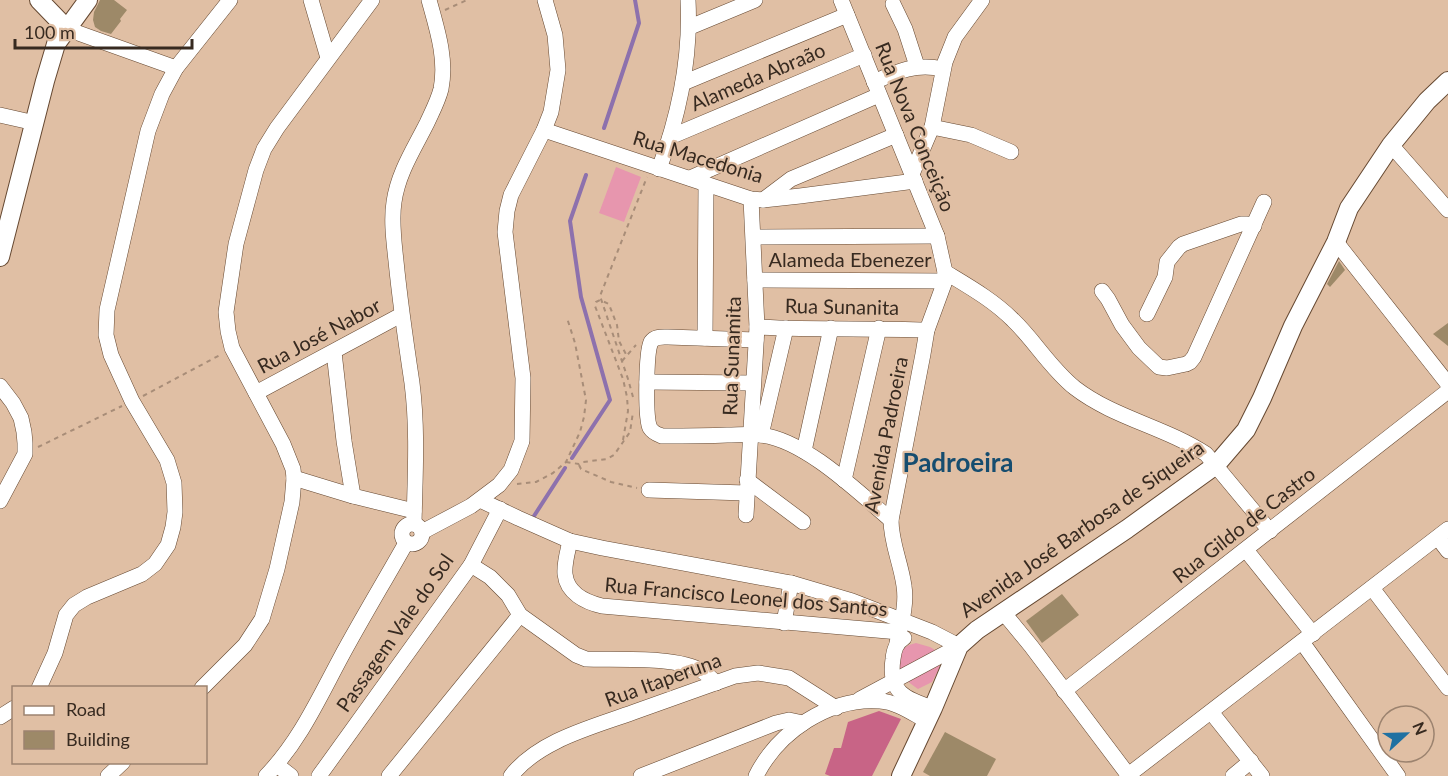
<svg xmlns="http://www.w3.org/2000/svg" width="1448" height="776" font-family="Lato,sans-serif">
  <style>
    .green { fill: #e796ae }
    .forest { fill: #c86486 }
    .lines { fill: none; stroke-linecap: round; stroke-linejoin: round }
    .stream { stroke: #8d71ad; stroke-width: 4 }
    .building { fill: #9d8968 }
    .minor-casing { stroke: #654831; stroke-width: 16 }
    .major-casing { stroke: #654831; stroke-width: 20 }
    .path { stroke: #a88d78; stroke-width: 2; stroke-dasharray: 4.5 4.5; stroke-linecap: butt }
    .minor { stroke: #fff; stroke-width: 15 }
    .major { stroke: #fff; stroke-width: 18 }
    .labels { text-anchor: middle; stroke-width: 4.5; stroke-linejoin: round; paint-order: stroke }
    .street-label { font-size: 20px; fill: #372a20; stroke: #e0bfa4 }
    .district-label { font-size: 26px; font-weight: bold; fill: #164d6f; stroke: #e0bfa4 }
  </style>
  <rect width="100%" height="100%" fill="#e0bfa4"/>
  <!-- green -->
  <g class="green">
    <polygon points="616,167 641,177 624,222 599,213"/>
    <path d="M916 643 930 647 935 650 940 667 932 682 918 689C898 675 898 673 901 650L909 645Z"/>
  </g>
  <!-- forest -->
  <polygon class="forest" points="879,711 901,719 872,776 830,776 825,774 834,748 841,748 848,722"/>
  <g class="lines">
    <!-- stream -->
    <g class="stream">
      <polyline points="604,128 639,23 635,0"/>
      <polyline points="572,458 610,400 581,297 570,221 586,175"/>
      <polyline points="534,516 565,468"/>
    </g>
  </g>
  <!-- building -->
  <g class="building">
    <polygon points="100,0 114,0 127,10 120,19 121,21 111,34 101,31 95,27 93,20 94,12"/>
    <polygon points="1339,261 1345,270 1330,287 1327,284"/>
    <polygon points="1448,323 1448,346 1433,334"/>
    <polygon points="1062,594 1079,615 1042,643 1026,621"/>
    <polygon points="945,732 996,759 987,776 930,776 923,772"/>
  </g>
  <g class="lines">
    <!-- minor casing -->
    <g class="minor-casing">
      <g id="minor">
        <polyline points="311,0 328,58"/>
        <path d="M841 0 937 236 945 272V281L927 330 923 354 891 520C891 543 901 563 904 586 907 605 901 624 897 643"/>
        <polyline points="982,0 955,37 945,62 932,127 971,135 1011,152"/>
        <polyline points="893,4 905,29 917,66"/>
        <polyline points="690,27 755,0"/>
        <polyline points="67,29 176,68"/>
        <path d="M874 82C898 71 916 63 943 69"/>
        <polyline points="683,83 847,15"/>
        <polyline points="0,115 35,123"/>
        <polyline points="544,130 751,199 763,200 800,196 915,181"/>
        <polyline points="670,137 864,55"/>
        <polyline points="1391,145 1448,210"/>
        <path d="M659 169C679 115 691 58 688 0"/>
        <polyline points="912,174 932,127"/>
        <polyline points="690,178 879,95"/>
        <polyline points="763,200 791,179 896,135"/>
        <polyline points="754,237 937,236"/>
        <polyline points="1336,242 1448,384"/>
        <path d="M945 272C968 286 993 300 1013 320 1035 341 1050 368 1075 388 1114 418 1165 427 1206 454L1270 531"/>
        <polyline points="755,280 945,281"/>
        <polyline points="1102,291 1108,299 1122,325 1139,348 1159,367 1167,368 1186,364 1190,362 1194,357 1264,202"/>
        <polyline points="1147,314 1165,277 1167,262 1179,247 1183,244 1241,224 1247,224 1254,226"/>
        <path d="M757 327C813 330 870 328 927 330"/>
        <polyline points="705,338 706,184"/>
        <path d="M756 340 668 337C662 337 655 336 651 342 646 352 645 418 650 428 653 433 657 434 662 436 684 436 705 436 727 435 738 435 749 434 760 435 804 439 858 492 891 520"/>
        <polyline points="334,352 344,441 353,496"/>
        <polyline points="647,382 753,383"/>
        <polyline points="0,386 13,403 21,418 24,432 25,443 25,454 0,501"/>
        <polyline points="256,393 401,315"/>
        <polyline points="761,435 786,328"/>
        <polyline points="804,451 831,328"/>
        <polyline points="294,478 353,496 414,511"/>
        <polyline points="747,480 803,522"/>
        <polyline points="844,480 879,328"/>
        <polyline points="649,490 746,493"/>
        <polyline points="480,500 518,518 570,541 602,548 791,583 852,601 932,632 959,646"/>
        <polyline points="746,515 757,327 751,199"/>
        <circle cx="412" cy="534" r="10"/>
        <path d="M414 524C415 477 418 430 412 383 406 343 400 302 396 261 394 242 391 221 394 202 398 173 414 149 427 123 432 112 438 101 441 89 447 59 437 29 429 0"/>
        <polyline points="422,532 471,506 499,485 511,470 522,441 523,378 505,232 507,211 511,195 544,130 551,112 558,70 555,35 545,0"/>
        <polyline points="1438,538 1448,551"/>
        <path d="M570 541C568 551 564 563 565 574 567 593 585 602 602 606L899 632"/>
        <polyline points="1246,550 1313,634"/>
        <path d="M471 565 490 577 508 595 520 615 576 655 586 659C616 660 677 656 702 671 707 674 712 679 716 683"/>
        <polyline points="1372,588 1448,688"/>
        <polyline points="1003,612 1031,646 1129,776"/>
        <polyline points="784,623 791,583"/>
        <path d="M904 638C896 643 894 650 893 659 888 692 905 699 933 708"/>
        <polyline points="1302,642 1398,776"/>
        <polyline points="39,688 55,653 66,615 74,605 87,597 142,574 155,564 168,545 173,527 175,512 174,483 167,460 132,401 111,355 106,335 107,310 148,131 162,94 176,68 230,0"/>
        <polyline points="202,688 245,645 262,619 277,569 292,502 294,478 293,469 283,444 232,348 228,331 226,312 236,244 256,170 264,149 277,128 372,0"/>
        <polyline points="1064,691 1448,391"/>
        <polyline points="860,699 959,646"/>
        <polyline points="1211,712 1262,776"/>
        <polyline points="0,717 14,708"/>
        <polyline points="277,765 291,776"/>
        <polyline points="108,776 123,762"/>
        <path d="M266 776C299 742 318 700 340 659 361 620 384 582 406 543"/>
        <polyline points="319,776 471,565 500,509"/>
        <polyline points="389,776 520,615"/>
        <path d="M511 776C539 740 593 727 634 712 667 700 701 688 735 676L758 673 789 678 836 708"/>
        <polyline points="641,776 776,723 789,720 803,723"/>
        <path d="M756 776C778 732 829 697 880 701 897 702 912 713 927 721"/>
        <polyline points="1127,776 1448,529"/>
        <polyline points="1233,776 1251,761"/>
      </g>
    </g>
    <!-- major casing -->
    <g class="major-casing">
      <g id="major">
        <polyline points="39,0 67,29"/>
        <polyline points="0,257 45,81 56,44 88,0"/>
        <polyline points="901,776 933,708 959,646 977,630 1127,529 1216,465 1246,430 1262,398 1293,326 1336,242 1349,208 1391,145 1427,101 1448,81"/>
      </g>
    </g>
    <!-- path -->
    <g class="path">
      <polyline points="445,10 467,0"/>
      <polyline points="622,361 636,345"/>
      <polyline points="143,396 220,355"/>
      <polyline points="633,397 628,379 600,296 647,177"/>
      <polyline points="623,440 628,411 627,397 623,379 595,306 596,302 600,300 609,304 610,307 617,325 619,341 627,356"/>
      <polyline points="38,447 122,406"/>
      <polyline points="566,462 579,464 583,462 607,459 614,455 630,432 633,412"/>
      <polyline points="579,465 581,469 611,482 637,488"/>
      <polyline points="517,484 536,482 553,473 566,462 580,432 584,417 586,400 575,343 567,318"/>
    </g>
    <!-- minor -->
    <use href="#minor" class="minor"/>
    <!-- major -->
    <use href="#major" class="major"/>
  </g>
  <g class="labels">
    <!-- street labels -->
    <g class="street-label">
      <text transform="translate(758 77) rotate(-23)" y="7">Alameda Abraão</text>
      <text transform="translate(915 127) rotate(68)" y="7">Rua Nova Conceição</text>
      <text transform="translate(698 157) rotate(17)" y="7">Rua Macedonia</text>
      <text x="850" y="267">Alameda Ebenezer</text>
      <text transform="translate(842 307) rotate(1)" y="7">Rua Sunanita</text>
      <text transform="translate(319 336) rotate(-28)" y="7">Rua José Nabor</text>
      <text transform="translate(732 356) rotate(-88)" y="7">Rua Sunamita</text>
      <text transform="translate(886 435) rotate(-79)" y="7">Avenida Padroeira</text>
      <text transform="translate(1244 525) rotate(-38)" y="7">Rua Gildo de Castro</text>
      <text transform="translate(1082 529) rotate(-35)" y="7">Avenida José Barbosa de Siqueira</text>
      <text transform="translate(746 597) rotate(5)" y="7">Rua Francisco Leonel dos Santos</text>
      <text transform="translate(395 633) rotate(-55)" y="7">Passagem Vale do Sol</text>
      <text transform="translate(663 680) rotate(-20)" y="7">Rua Itaperuna</text>
    </g>
    <!-- district labels -->
    <g class="district-label">
      <text x="958" y="472">Padroeira</text>
    </g>
  </g>
  <!-- legend -->
  <rect x="12" y="686" width="195" height="78" fill="#e0bfa4" stroke="#9c836f" stroke-width="1.5"/>
  <rect x="24" y="706" width="30" height="9" fill="#ffffff" stroke="#9c836f" stroke-width="1.5"/>
  <text x="66" y="716" font-size="18" fill="#372a20">Road</text>
  <rect x="24" y="731" width="30" height="18" fill="#9d8968" stroke="#9c836f" stroke-width="1.5"/>
  <text x="66" y="746" font-size="18" fill="#372a20">Building</text>
  <!-- north arrow -->
  <g transform="translate(1406 734) rotate(68)"><circle r="28" fill="#e0bfa4" stroke="#9c836f" stroke-width="1.5"/>
  <path d="M0-4.5L10 22L0 15L-10 22Z" fill="#1f71a2"/>
  <text y="-9" font-size="16" font-weight="bold" text-anchor="middle" fill="#372a20">N</text>
  </g>
  <!-- scale -->
  <path d="M15 39v9h177v-9" fill="none" stroke="#372a20" stroke-width="3"/>
  <text x="24" y="39" font-size="18" fill="#372a20" stroke="#e0bfa4" stroke-width="4.5" paint-order="stroke">100 m</text>
</svg>
